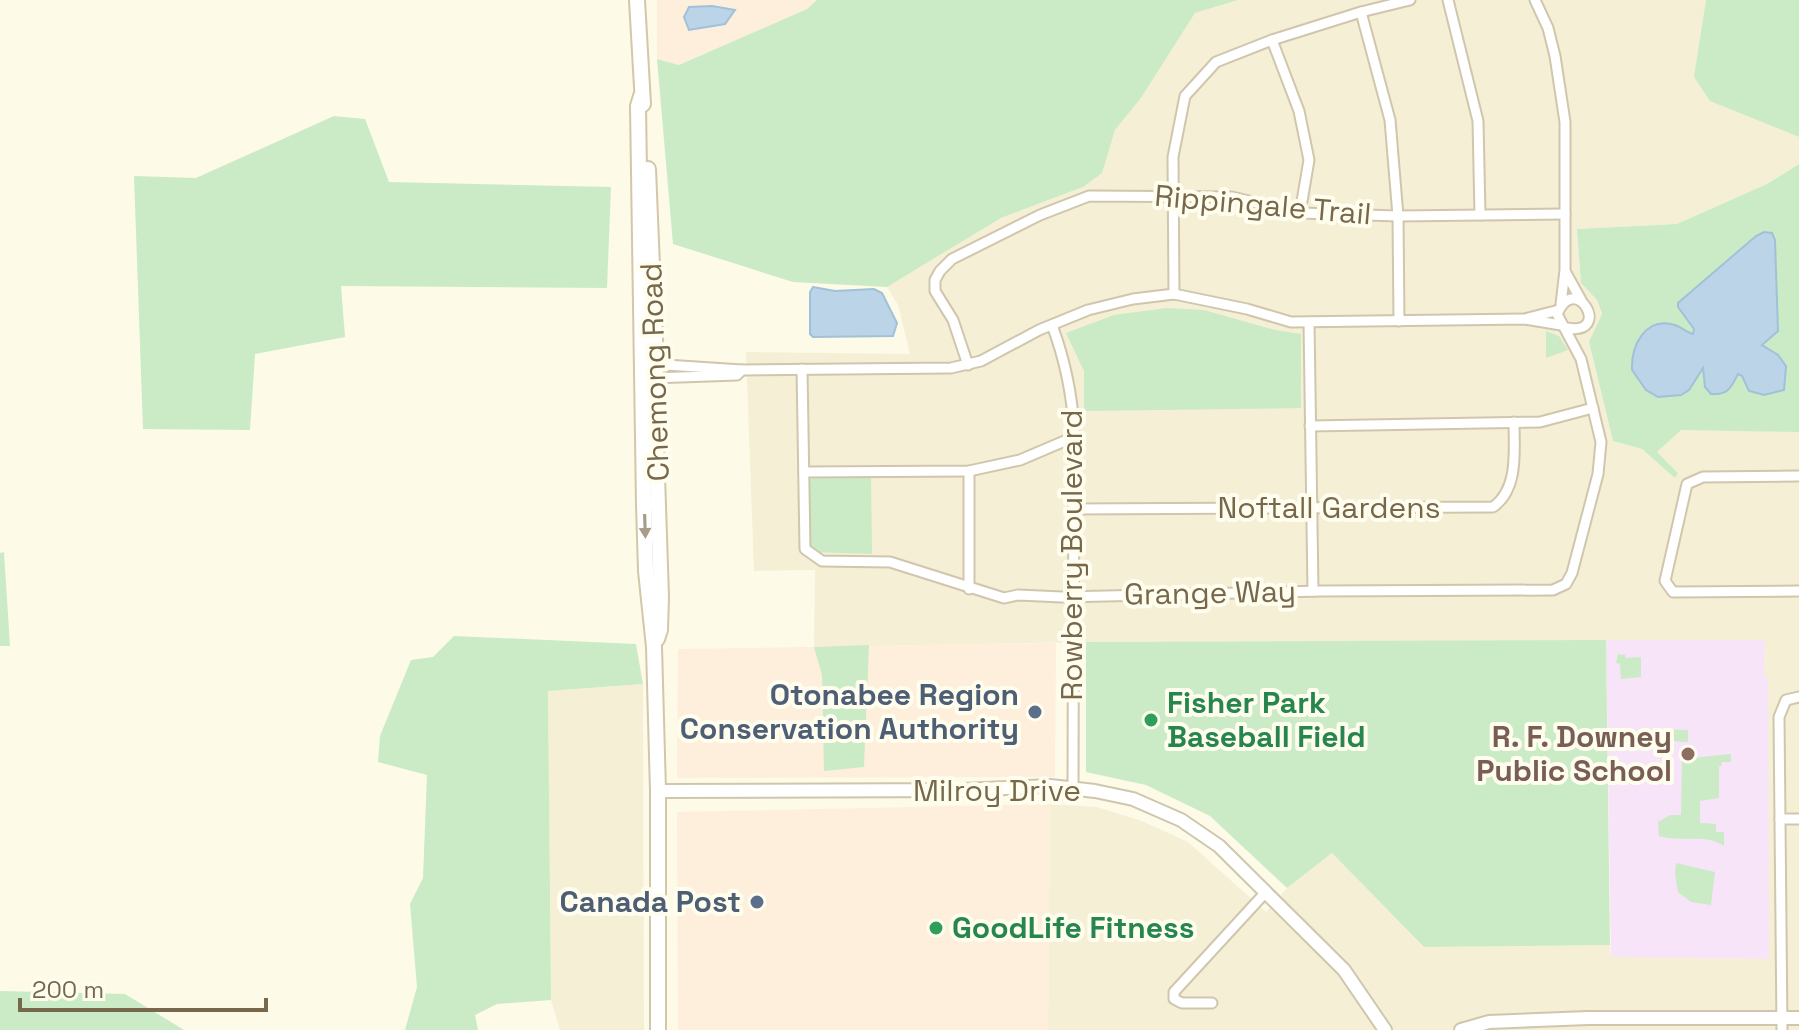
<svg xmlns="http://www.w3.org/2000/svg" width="1799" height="1030" font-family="'Space Grotesk',sans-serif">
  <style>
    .residential { fill: #f5efd6 }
    .commercial { fill: #fdefdb }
    .education { fill: #f7e4f9 }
    .green { fill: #caebc5 }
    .water { fill: #bbd4e7; stroke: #a1c1d9; stroke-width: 2 }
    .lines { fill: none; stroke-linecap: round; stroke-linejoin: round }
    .minor-casing { stroke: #cfc6ad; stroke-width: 13 }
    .tertiary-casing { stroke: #cfc6ad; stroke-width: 16 }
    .secondary-casing { stroke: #d2c7aa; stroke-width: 18 }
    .minor { stroke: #fff; stroke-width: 9 }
    .tertiary { stroke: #fff; stroke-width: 12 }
    .secondary { stroke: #fff; stroke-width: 14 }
    .oneway { fill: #a79c8a }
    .service-dot { fill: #5c6f8a; stroke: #fffdee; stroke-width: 3 }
    .leisure-dot { fill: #2e9e5b; stroke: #fffdee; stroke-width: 3 }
    .education-dot { fill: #8d6e63; stroke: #fffdee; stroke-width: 3 }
    .labels { text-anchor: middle; stroke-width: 8; stroke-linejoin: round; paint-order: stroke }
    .street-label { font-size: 30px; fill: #77674b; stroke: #fffdee }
    .service-label { font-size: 30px; font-weight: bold; fill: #4e5e75; stroke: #fffdee; text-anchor: end }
    .leisure-label { font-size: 30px; font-weight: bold; fill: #27864d; stroke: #fffdee; text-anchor: start }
    .education-label { font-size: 30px; font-weight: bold; fill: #785e54; stroke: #fffdee; text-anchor: end }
  </style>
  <rect width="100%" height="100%" fill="#fdfae7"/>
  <!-- residential -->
  <g class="residential">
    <polygon points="1238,0 1706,0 1695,77 1711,101 1799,137 1799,164 1767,184 1677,224 1577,229 1581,283 1597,300 1602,315 1589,343 1613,441 1642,449 1675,477 1678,473 1657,452 1681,429 1799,432 1799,1030 1048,1030 1050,804 1097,807 1142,821 1188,842 1266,912 1287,888 1332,853 1424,947 1610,945 1611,957 1768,678 1764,677 1765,640 1086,642 814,647 815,570 754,571 746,352 910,354 898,305 887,287 1001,218 1083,187 1101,173 1115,130 1141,98 1195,13"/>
    <polygon points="643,684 644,1030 560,1030 551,1000 548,691"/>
  </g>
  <!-- commercial -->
  <g class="commercial">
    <polygon points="657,0 817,0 807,9 679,65 657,59"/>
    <polygon points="1056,643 1055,777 677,778 678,649"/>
    <polygon points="1050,804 1048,1030 678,1030 677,812"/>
  </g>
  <!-- education -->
  <polygon class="education" points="1606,640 1765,640 1764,677 1768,678 1769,959 1611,957"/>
  <!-- green -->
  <g class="green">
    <polygon points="817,0 1238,0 1195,13 1141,98 1115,130 1102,173 1083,187 1001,218 887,287 793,282 673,244 657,59 679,65 807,9"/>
    <polygon points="1706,0 1799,0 1799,137 1710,101 1694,77"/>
    <polygon points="334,116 365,119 389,182 611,187 607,288 341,286 345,337 255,354 250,430 143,429 134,176 196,178"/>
    <polygon points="1799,164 1799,432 1681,430 1657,452 1678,473 1675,478 1642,449 1613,441 1589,342 1602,314 1597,300 1581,283 1577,229 1677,224 1767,184"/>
    <polygon points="1167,308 1204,310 1275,330 1301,334 1301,408 1084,411 1084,371 1066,333 1114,315"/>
    <polygon points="1546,331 1559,336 1568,350 1546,358"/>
    <path d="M811 478H871L872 554 812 552C803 532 805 498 811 478Z"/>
    <polygon points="4,552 4,553 10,646 0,646 0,553"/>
    <polygon points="454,636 636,644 643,684 548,691 551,1000 497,1004 475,1015 478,1030 405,1030 417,987 410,904 423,878 427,775 378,762 380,736 411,660 433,657"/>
    <polygon points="1606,640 1610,945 1424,947 1332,853 1287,888 1210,816 1146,785 1086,772 1086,642"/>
    <polygon points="869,645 864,767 824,771 822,675 814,647"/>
    <polygon points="1618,654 1625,655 1626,658 1641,657 1641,677 1621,679 1620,664 1616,663"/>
    <polygon points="1651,729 1688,730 1688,742 1651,740"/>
    <path d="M1731 754V762H1722L1721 766 1719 767V798L1700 801V823L1716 824V832H1724V846C1706 833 1681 843 1659 836L1658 822 1670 815H1681L1682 759Z"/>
    <polygon points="1676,863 1715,872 1711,905 1691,902 1678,892 1675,874"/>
    <polygon points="0,991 125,994 184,1030 0,1030"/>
  </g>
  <!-- water -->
  <g class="water">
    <polygon points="712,6 735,10 725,24 689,30 684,17 689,7"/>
    <path d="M1764 232 1772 233 1775 240 1778 331 1762 345 1778 355 1786 366 1784 390 1764 395 1749 391 1742 376 1738 374C1731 388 1728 395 1711 394L1705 387 1703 368 1689 390 1681 395 1658 397 1646 390 1632 370C1631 346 1645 316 1675 325 1681 327 1686 332 1693 334L1694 329 1678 307V303L1756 236Z"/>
    <polygon points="813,287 835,291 874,289 882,293 897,323 893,336 813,337 810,334 810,292"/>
  </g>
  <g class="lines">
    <!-- minor casing -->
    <g class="minor-casing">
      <g id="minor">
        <polyline points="1448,0 1478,121 1480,215"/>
        <polyline points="1535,0 1548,28 1555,56 1565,122 1565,270 1561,304"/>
        <polyline points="1361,12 1390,120 1398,216 1399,321"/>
        <polyline points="1272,40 1299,111 1309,160 1300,213"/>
        <polyline points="1566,273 1581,300"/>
        <polyline points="1174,294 1173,157 1185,96 1216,62 1272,40 1361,12 1410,0"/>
        <polyline points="1528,318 1559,310"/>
        <polyline points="1309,322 1313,591"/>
        <path d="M1052 325C1065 360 1072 392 1074 430L1073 789"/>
        <polyline points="651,364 742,370 951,368 981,361 1039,330 1088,310 1133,299 1174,294 1247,309 1291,322 1525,319 1561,325"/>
        <polyline points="968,365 953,320 935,291 935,280 940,271 952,259 1040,215 1089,196 1232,197 1300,213 1398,216 1565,214"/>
        <path d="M802 369 805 549 822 561 890 562 1004 598 1018 595 1062 597 1322 591 1553 590 1566 584 1572 573 1598 474 1601 442 1581 359 1557 314C1576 270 1613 336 1567 328"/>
        <polyline points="652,378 737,375 742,370"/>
        <polyline points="1310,426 1540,422 1593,408"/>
        <polyline points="969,471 969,589"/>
        <polyline points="804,472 969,471 1020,460 1074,437"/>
        <polyline points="1799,476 1703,477 1687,484 1665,581 1673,592 1799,591"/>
        <path d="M1073 509 1493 507C1519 489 1514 450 1514 422"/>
        <polyline points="1780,819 1799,819"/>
        <polyline points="1212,1003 1182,1003 1174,999 1174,992 1265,893"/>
        <polyline points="1782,1030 1779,717 1786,700 1799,697"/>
      </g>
    </g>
    <!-- tertiary casing -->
    <g class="tertiary-casing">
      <g id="tertiary">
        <polyline points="658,791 963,790 1050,786 1095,791 1133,799 1181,820 1219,846 1344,970 1385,1030"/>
        <polyline points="1461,1030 1489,1022 1588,1018 1799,1018"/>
      </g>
    </g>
    <!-- secondary casing -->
    <g class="secondary-casing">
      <g id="secondary">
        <polyline points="637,0 643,104"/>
        <polyline points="641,96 638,106 644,504 646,571 654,647 658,791 658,1030"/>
        <polyline points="648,169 656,364 655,415 661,597 660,630 657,639"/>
      </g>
    </g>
    <!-- minor -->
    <use href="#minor" class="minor"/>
    <!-- tertiary -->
    <use href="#tertiary" class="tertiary"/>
    <!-- secondary -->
    <use href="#secondary" class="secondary"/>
  </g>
  <!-- one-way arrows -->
  <defs><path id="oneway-solid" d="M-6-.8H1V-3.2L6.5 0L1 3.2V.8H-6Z" transform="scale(2)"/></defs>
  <use class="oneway" href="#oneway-solid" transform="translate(645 526) rotate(88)"/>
  <!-- markers -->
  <g class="service-dot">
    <circle cx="1035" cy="712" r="8"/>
    <circle cx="757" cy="902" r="8"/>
  </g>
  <g class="leisure-dot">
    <circle cx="1151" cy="720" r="8"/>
    <circle cx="936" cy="928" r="8"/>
  </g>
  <circle class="education-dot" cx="1688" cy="754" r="8"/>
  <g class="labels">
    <!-- street labels -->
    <g class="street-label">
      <text transform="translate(1263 205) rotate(5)" y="10">Rippingale Trail</text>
      <text transform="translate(655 372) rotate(-92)" y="10">Chemong Road</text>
      <text x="1329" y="518">Noftall Gardens</text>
      <text transform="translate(1072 555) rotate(-90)" y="10">Rowberry Boulevard</text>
      <text transform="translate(1210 593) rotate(-1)" y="10">Grange Way</text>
      <text x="997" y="801">Milroy Drive</text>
    </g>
    <!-- service labels -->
    <g class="service-label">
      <text x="1019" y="705">Otonabee Region<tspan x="1019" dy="34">Conservation Authority</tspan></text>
      <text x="741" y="912">Canada Post</text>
    </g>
    <!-- leisure labels -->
    <g class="leisure-label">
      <text x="1167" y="713">Fisher Park<tspan x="1167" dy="34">Baseball Field</tspan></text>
      <text x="952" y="938">GoodLife Fitness</text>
    </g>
    <!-- education labels -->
    <g class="education-label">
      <text x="1672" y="747">R. F. Downey<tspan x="1672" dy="34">Public School</tspan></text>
    </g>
  </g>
  <!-- scale -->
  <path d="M20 998v12h246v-12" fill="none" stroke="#77674b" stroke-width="4"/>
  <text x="32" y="998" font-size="24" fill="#77674b" stroke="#fffdee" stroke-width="6" paint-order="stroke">200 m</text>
</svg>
